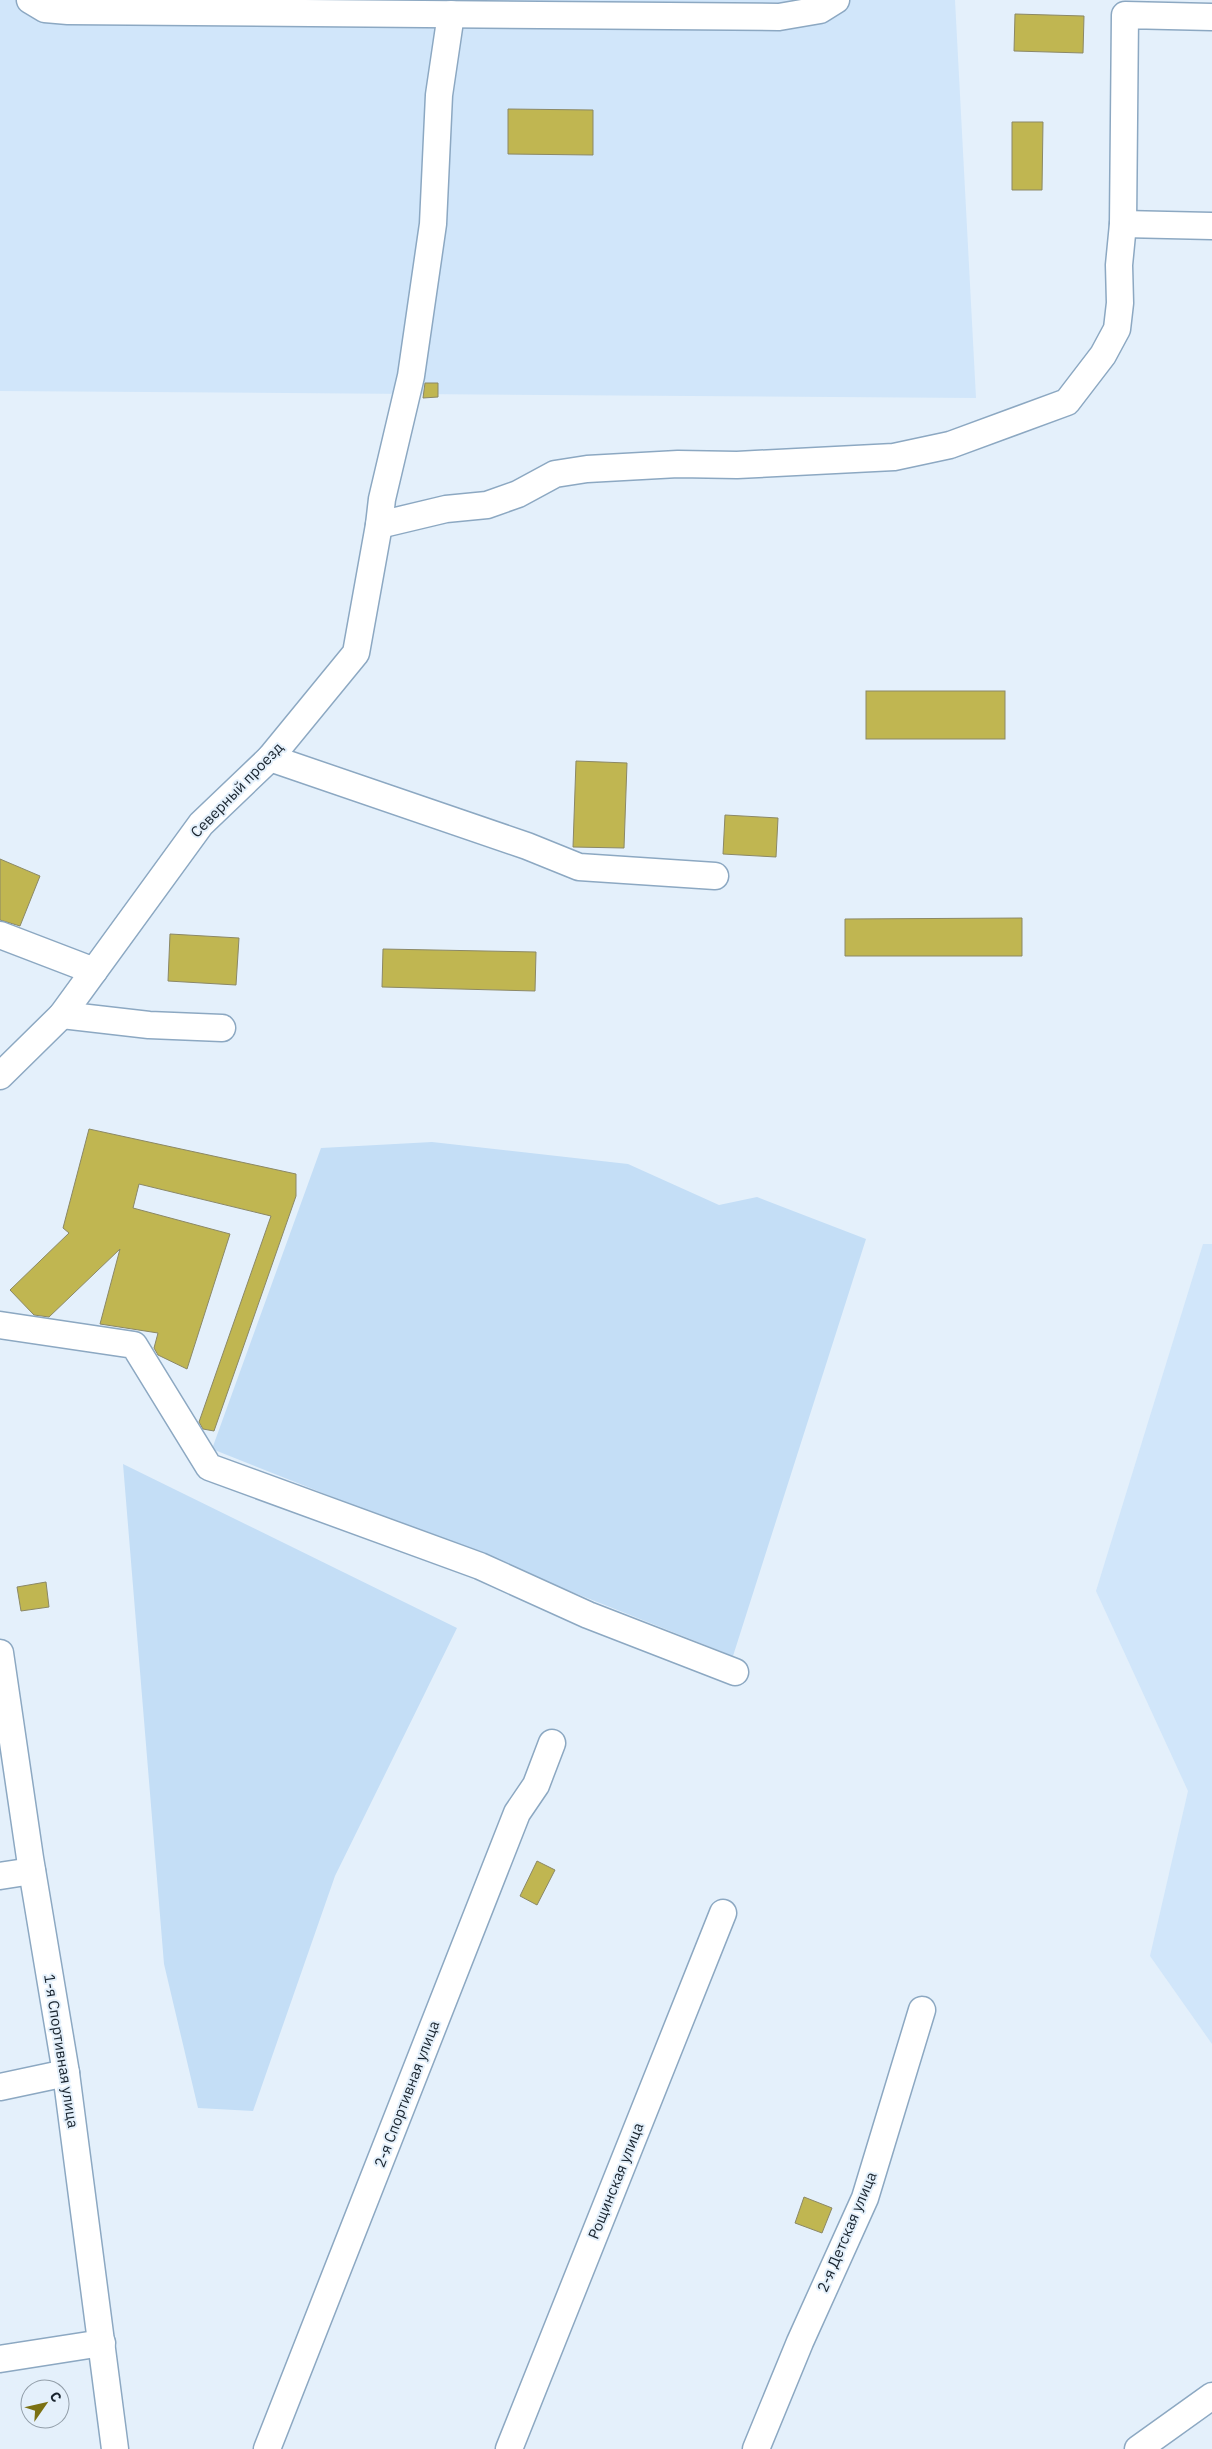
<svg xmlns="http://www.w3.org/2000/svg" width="1212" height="2449" font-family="'IBM Plex Sans',sans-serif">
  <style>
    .built { fill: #d1e6fa }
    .green { fill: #c4def6 }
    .building { fill: #c0b651; stroke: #8b8866 }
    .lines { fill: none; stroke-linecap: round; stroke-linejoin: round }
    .minor-casing { stroke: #8ca8c2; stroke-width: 29 }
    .minor { stroke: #fff; stroke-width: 26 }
    .labels { text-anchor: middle; stroke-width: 4; stroke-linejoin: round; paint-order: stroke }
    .street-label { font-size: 15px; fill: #18232d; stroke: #e4f0fb }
  </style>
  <rect width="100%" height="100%" fill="#e4f0fb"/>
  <!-- built -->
  <g class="built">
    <polygon points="0,0 955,0 976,398 0,391"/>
    <polygon points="1203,1244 1212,1244 1212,2044 1150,1956 1188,1791 1096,1591"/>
  </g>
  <!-- green -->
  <g class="green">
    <polygon points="432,1142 628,1164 719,1205 757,1197 866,1239 733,1656 212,1449 321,1148"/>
    <polygon points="123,1464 457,1628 335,1876 253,2111 198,2108 164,1964"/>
  </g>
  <!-- building -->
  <g class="building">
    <polygon points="1015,14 1084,16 1083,53 1014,51"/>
    <polygon points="508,109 593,110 593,155 508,154"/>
    <polygon points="1012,122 1043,122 1042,190 1012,190"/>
    <polygon points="425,383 438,383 438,397 423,398"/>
    <rect x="866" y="691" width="139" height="48"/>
    <polygon points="576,761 627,763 624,848 573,847"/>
    <polygon points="725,815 778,818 776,857 723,854"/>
    <polygon points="0,859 40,876 20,926 0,920"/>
    <polygon points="1022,918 1022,956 845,956 845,919"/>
    <polygon points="170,934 239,938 236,985 168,981"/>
    <polygon points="383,949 536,952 535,991 382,987"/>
    <polygon points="89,1129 296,1174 296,1196 214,1431 203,1429 199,1422 271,1216 139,1184 133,1208 230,1234 187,1369 158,1355 154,1348 158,1333 100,1324 120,1249 49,1317 34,1315 10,1290 69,1233 63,1228"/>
    <polygon points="46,1582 49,1607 21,1611 17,1587"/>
    <polygon points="537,1861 555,1870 537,1905 520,1896"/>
    <polygon points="804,2197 832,2208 822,2233 795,2223"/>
  </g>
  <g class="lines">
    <!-- minor casing -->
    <g class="minor-casing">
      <g id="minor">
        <polyline points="30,0 45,9 68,11 779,17 820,10 836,0"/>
        <polyline points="451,14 439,95 433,224 411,376 382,499 379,525 446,509 487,505 518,494 555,474 587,469 678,464 737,465 894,457 950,445 1067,402 1103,355 1117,329 1120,303 1119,265 1123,224 1125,15 1212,17"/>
        <polyline points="1123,224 1212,226"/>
        <polyline points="270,758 527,846 579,867 715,876"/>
        <polyline points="0,935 94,971"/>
        <polyline points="62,1015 149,1025 222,1028"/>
        <polyline points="0,1076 62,1015 201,824 270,758 356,653 379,525"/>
        <polyline points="0,1325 134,1345 209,1467 480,1566 588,1615 735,1672"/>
        <polyline points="0,1653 30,1858 66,2073 115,2449"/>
        <polyline points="0,1876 32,1871"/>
        <polyline points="0,2087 66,2073"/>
        <polyline points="0,2359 102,2343"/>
        <polyline points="267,2449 517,1813 536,1785 552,1743"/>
        <polyline points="509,2449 723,1913"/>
        <polyline points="756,2449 800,2342 865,2198 922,2010"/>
        <polyline points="1138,2449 1212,2396"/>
      </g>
    </g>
    <!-- minor -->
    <use href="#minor" class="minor"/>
  </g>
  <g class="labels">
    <!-- street labels -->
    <g class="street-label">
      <text transform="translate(237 790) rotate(-46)" y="5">Северный проезд</text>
      <text transform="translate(61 2051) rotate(81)" y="5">1-я Спортивная улица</text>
      <text transform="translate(407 2094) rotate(-69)" y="5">2-я Спортивная улица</text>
      <text transform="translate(616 2181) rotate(-68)" y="5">Рощинская улица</text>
      <text transform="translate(847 2232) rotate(-67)" y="5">2-я Детская улица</text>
    </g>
  </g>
  <!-- north arrow -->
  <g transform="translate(45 2404) rotate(56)"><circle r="24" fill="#e4f0fb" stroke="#929ea9"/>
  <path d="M0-4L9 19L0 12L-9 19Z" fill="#7b7113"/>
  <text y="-8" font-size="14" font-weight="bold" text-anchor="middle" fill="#18232d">С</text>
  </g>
</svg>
